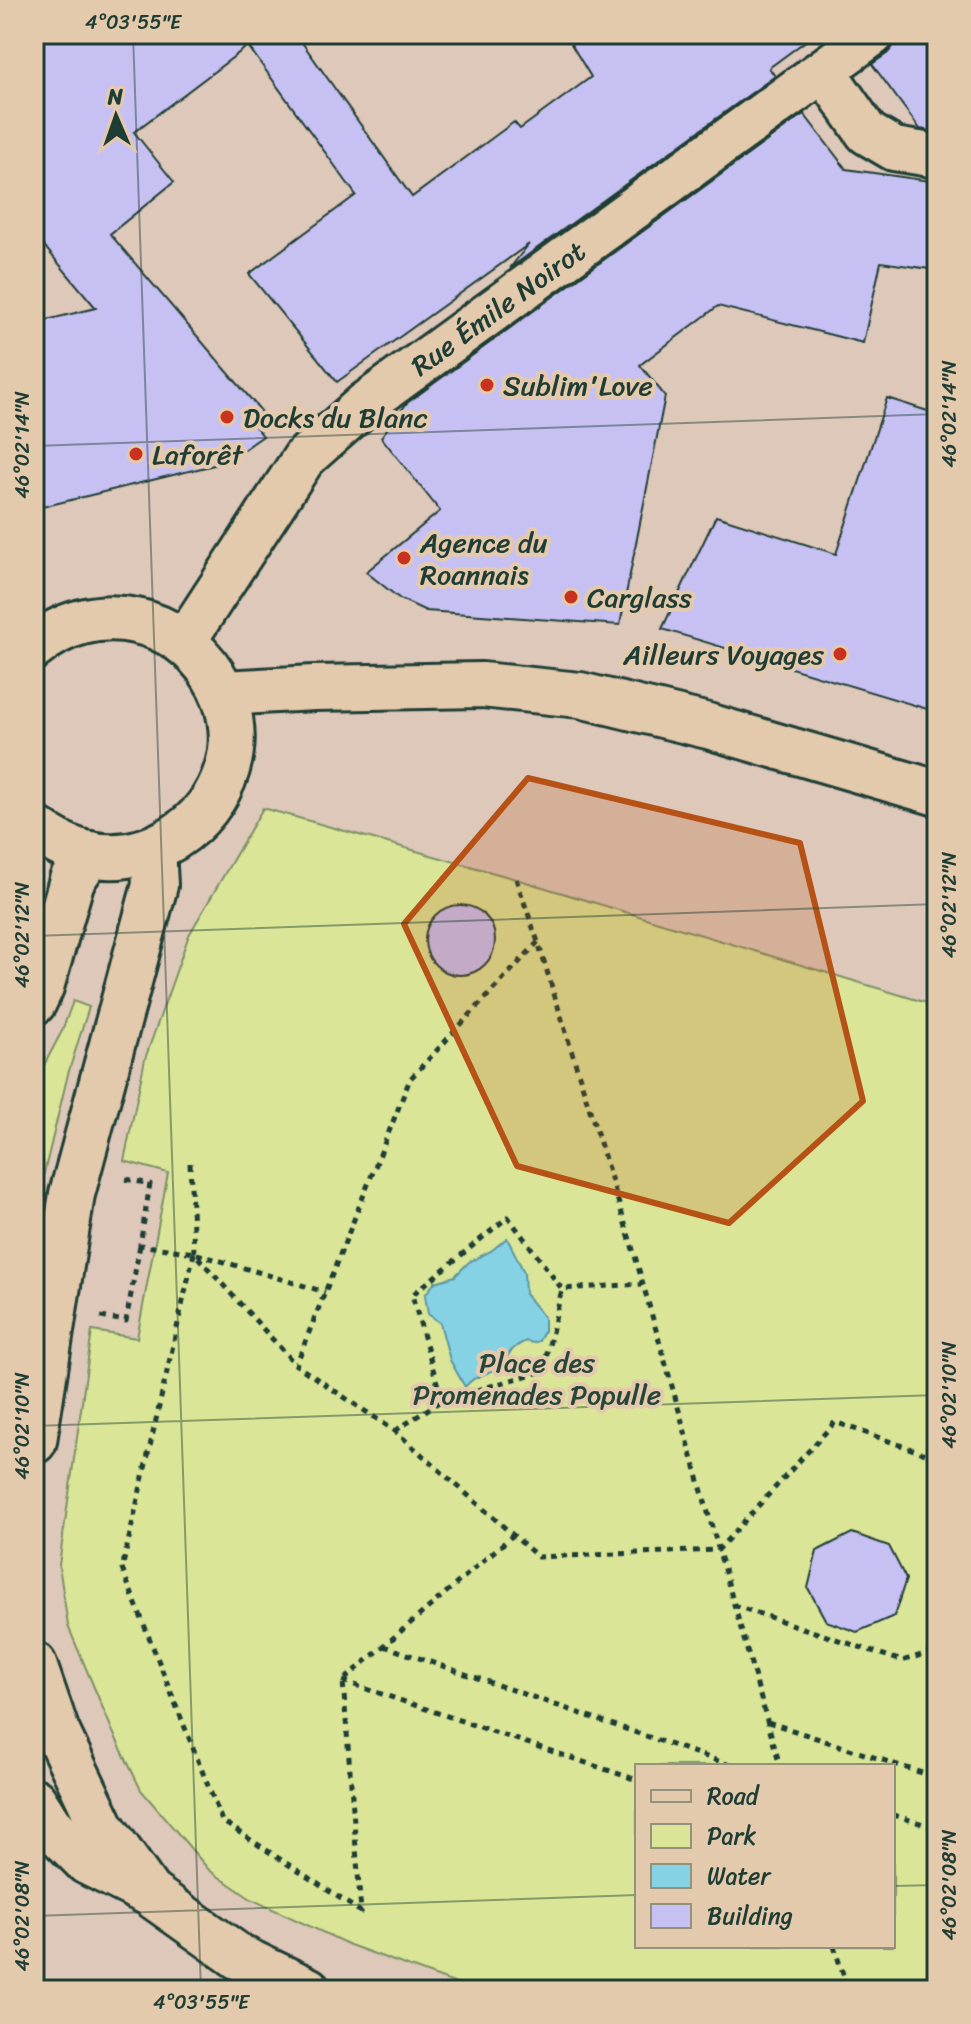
<svg xmlns="http://www.w3.org/2000/svg" width="971" height="2024" font-family="Sriracha,sans-serif">
  <style>
    .green { fill: #dae598; stroke: #7c9166; stroke-width: 2; fill-rule: evenodd }
    .water { fill: #86d2e5; stroke: #5d969e; stroke-width: 2 }
    .building { fill: #c7c1f3; stroke: #1f3d34; stroke-width: 2 }
    .lines { fill: none; stroke-linecap: round; stroke-linejoin: round }
    .street-casing { stroke: #1f3d34; stroke-width: 48 }
    .secondary-casing { stroke: #1f3d34; stroke-width: 50 }
    .path { stroke: #1f3d34; stroke-width: 5; stroke-dasharray: 6 6; stroke-linecap: butt }
    .street { stroke: #e4caac; stroke-width: 42 }
    .secondary { stroke: #e4caac; stroke-width: 44 }
    .marked { fill: #b65216; fill-opacity: 0.2; stroke: #b65216; stroke-width: 6; stroke-linejoin: round }
    .ticks { fill: none; stroke: #1f3d34; stroke-width: 2; stroke-opacity: 0.45 }
    .poi-dot { fill: #c8321e; stroke: #e4caac; stroke-width: 3 }
    .labels { text-anchor: middle; stroke-width: 8; stroke-linejoin: round; paint-order: stroke }
    .street-label { font-size: 28px; fill: #1f3d34; stroke: #e4caac }
    .poi-label { font-size: 28px; fill: #1f3d34; stroke: #e4caac; text-anchor: start }
    .park-label { font-size: 28px; fill: #284539; stroke: #e4caac }
    .neatline { fill: none; stroke: #1f3d34; stroke-width: 3 }
    .ticks-label { font-size: 20px; text-anchor: middle; fill: #1f3d34 }
  </style>
  <rect width="100%" height="100%" fill="#dec8ba"/>
  <filter id="ink" filterUnits="userSpaceOnUse"><feTurbulence type="fractalNoise" baseFrequency=".0125" numOctaves="2"/><feDisplacementMap in="SourceGraphic" scale="16" xChannelSelector="R" yChannelSelector="G"/><feConvolveMatrix kernelMatrix="1 2 1 2 8 2 1 2 1" color-interpolation-filters="sRGB"/></filter>
  <g filter="url(#ink)">
    <!-- green -->
    <g class="green">
      <path d="M263 808 516 879 937 1006V1990H473L350 1945 251 1899 209 1870 141 1790 113 1732 68 1626 59 1565 92 1331 137 1338 168 1173 124 1161 145 1059 189 935ZM637 1766H893V1946H637Z"/>
      <polygon points="73,1001 89,1007 68,1074 39,1194 34,1193 34,1084 62,1031"/>
    </g>
    <!-- water -->
    <path class="water" d="M507 1238 524 1272 525 1294 544 1317V1331L539 1341 533 1343 526 1341C504 1351 511 1358 498 1367 486 1376 474 1375 465 1387L450 1360 440 1323 428 1314 425 1295 435 1282 455 1276 469 1262 491 1251Z"/>
    <!-- building -->
    <g class="building">
      <polygon points="34,34 296,34 412,197 514,122 520,129 591,77 565,34 815,34 769,68 775,76 510,268 529,244 337,382 249,274 356,195 248,46 134,132 174,182 110,234 261,411 251,421 263,436 226,462 34,509 34,323 96,308 34,234"/>
      <polygon points="897,34 937,34 937,132 920,129 872,64 888,53 895,44"/>
      <polygon points="804,114 846,169 937,182 937,270 881,262 863,343 718,306 640,365 665,396 620,625 426,611 400,599 366,572 440,511 381,437 407,403"/>
      <polygon points="887,398 937,414 937,712 662,629 716,516 836,554"/>
      <circle cx="460" cy="940" r="35"/>
      <polygon points="852,1533 889,1546 906,1579 894,1616 857,1632 826,1621 808,1588 817,1551"/>
    </g>
    <g class="lines">
      <!-- street casing -->
      <g class="street-casing">
        <g id="street">
          <polyline points="824,71 867,133 894,149 937,156"/>
          <polyline points="184,642 304,458 365,404 873,34"/>
        </g>
      </g>
      <!-- secondary casing -->
      <g class="secondary-casing">
        <g id="secondary">
          <path d="M34 647C63 623 99 613 136 621 201 634 247 704 227 769 209 827 149 866 89 854 68 850 51 839 34 828"/>
          <polyline points="223,693 314,688 482,685 580,695 708,726 937,793"/>
          <polyline points="34,1002 41,987 72,880 90,854"/>
          <polyline points="34,1441 72,1194 155,885 153,849"/>
          <polyline points="34,1665 57,1732 102,1827 149,1893 239,1957 308,1990"/>
          <polyline points="34,1801 48,1823 87,1862 145,1891"/>
        </g>
      </g>
      <!-- path -->
      <g class="path">
        <polyline points="516,879 538,942 635,1256 780,1766"/>
        <polyline points="538,942 410,1079 296,1365 395,1431 538,1557 718,1550 835,1422 937,1458"/>
        <polyline points="190,1163 194,1253 296,1365"/>
        <polyline points="126,1179 150,1184 140,1245 194,1253 325,1292"/>
        <polyline points="194,1253 122,1569 222,1821 361,1912 343,1681 512,1536"/>
        <polyline points="101,1317 126,1321 140,1245"/>
        <polyline points="442,1400 543,1371 562,1289"/>
        <polyline points="395,1431 442,1400 412,1295 508,1217 562,1289 642,1284"/>
        <polyline points="733,1605 902,1661 937,1650"/>
        <polyline points="384,1646 733,1766"/>
        <polyline points="343,1681 637,1780"/>
        <polyline points="768,1722 937,1778"/>
        <polyline points="893,1815 937,1828"/>
        <polyline points="834,1946 848,1990"/>
      </g>
      <!-- street -->
      <use href="#street" class="street"/>
      <!-- secondary -->
      <use href="#secondary" class="secondary"/>
    </g>
  </g>
  <!-- marked area -->
  <path class="marked" d="M528 778 800 843 863 1101 729 1223 517 1166 404 924Z"/>
  <!-- ticks -->
  <path class="ticks" d="M133 34 201 1990M34 446 937 414M34 936 937 904M34 1426 937 1395M893 1886 937 1885M34 1916 637 1895"/>
  <!-- markers -->
  <g class="poi-dot">
    <circle cx="487" cy="385" r="8"/>
    <circle cx="227" cy="417" r="8"/>
    <circle cx="136" cy="454" r="8"/>
    <circle cx="404" cy="558" r="8"/>
    <circle cx="571" cy="597" r="8"/>
    <circle cx="840" cy="654" r="8"/>
  </g>
  <g class="labels">
    <!-- street labels -->
    <g class="street-label">
      <text transform="translate(498 308) rotate(-36)" y="10">Rue Émile Noirot</text>
    </g>
    <!-- poi labels -->
    <g class="poi-label">
      <text x="503" y="395">Sublim'Love</text>
      <text x="243" y="427">Docks du Blanc</text>
      <text x="152" y="464">Laforêt</text>
      <text x="420" y="552">Agence du<tspan x="420" dy="32">Roannais</tspan></text>
      <text x="587" y="607">Carglass</text>
      <text x="824" y="664" text-anchor="end">Ailleurs Voyages</text>
    </g>
    <!-- park labels -->
    <g class="park-label">
      <text x="537" y="1372">Place des<tspan x="537" dy="32">Promenades Populle</tspan></text>
    </g>
  </g>
  <!-- margin -->
  <rect width="971" height="2024" fill="none" stroke="#e4caac" stroke-width="88"/>
  <!-- legend -->
  <rect x="635" y="1764" width="260" height="184" fill="#e4caac" stroke="#95927c" stroke-width="2"/>
  <rect x="651" y="1790" width="40" height="12" fill="#e4caac" stroke="#95927c" stroke-width="2"/>
  <text x="707" y="1804" font-size="24" fill="#1f3d34">Road</text>
  <rect x="651" y="1824" width="40" height="24" fill="#dae598" stroke="#95927c" stroke-width="2"/>
  <text x="707" y="1844" font-size="24" fill="#1f3d34">Park</text>
  <rect x="651" y="1864" width="40" height="24" fill="#86d2e5" stroke="#95927c" stroke-width="2"/>
  <text x="707" y="1884" font-size="24" fill="#1f3d34">Water</text>
  <rect x="651" y="1904" width="40" height="24" fill="#c7c1f3" stroke="#95927c" stroke-width="2"/>
  <text x="707" y="1924" font-size="24" fill="#1f3d34">Building</text>
  <!-- north arrow -->
  <g transform="translate(116 116) rotate(358)" stroke="#e4caac" stroke-width="6" paint-order="stroke">
  <path d="M0-6L14 30L0 20L-14 30Z" fill="#1f3d34"/>
  <text y="-12" font-size="22" font-weight="bold" text-anchor="middle" fill="#1f3d34">N</text>
  </g>
  <rect x="44" y="44" width="883" height="1936" class="neatline"/>
  <g class="ticks-label">
    <text x="133" y="29">4°03'55"E</text>
    <text transform="translate(949 414) rotate(-90)" y="7">46°02'14"N</text>
    <text transform="translate(22 445) rotate(-90)" y="7">46°02'14"N</text>
    <text transform="translate(949 905) rotate(-90)" y="7">46°02'12"N</text>
    <text transform="translate(22 935) rotate(-90)" y="7">46°02'12"N</text>
    <text transform="translate(949 1395) rotate(-90)" y="7">46°02'10"N</text>
    <text transform="translate(22 1426) rotate(-90)" y="7">46°02'10"N</text>
    <text transform="translate(949 1885) rotate(-90)" y="7">46°02'08"N</text>
    <text transform="translate(22 1916) rotate(-90)" y="7">46°02'08"N</text>
    <text x="201" y="2009">4°03'55"E</text>
  </g>
</svg>
